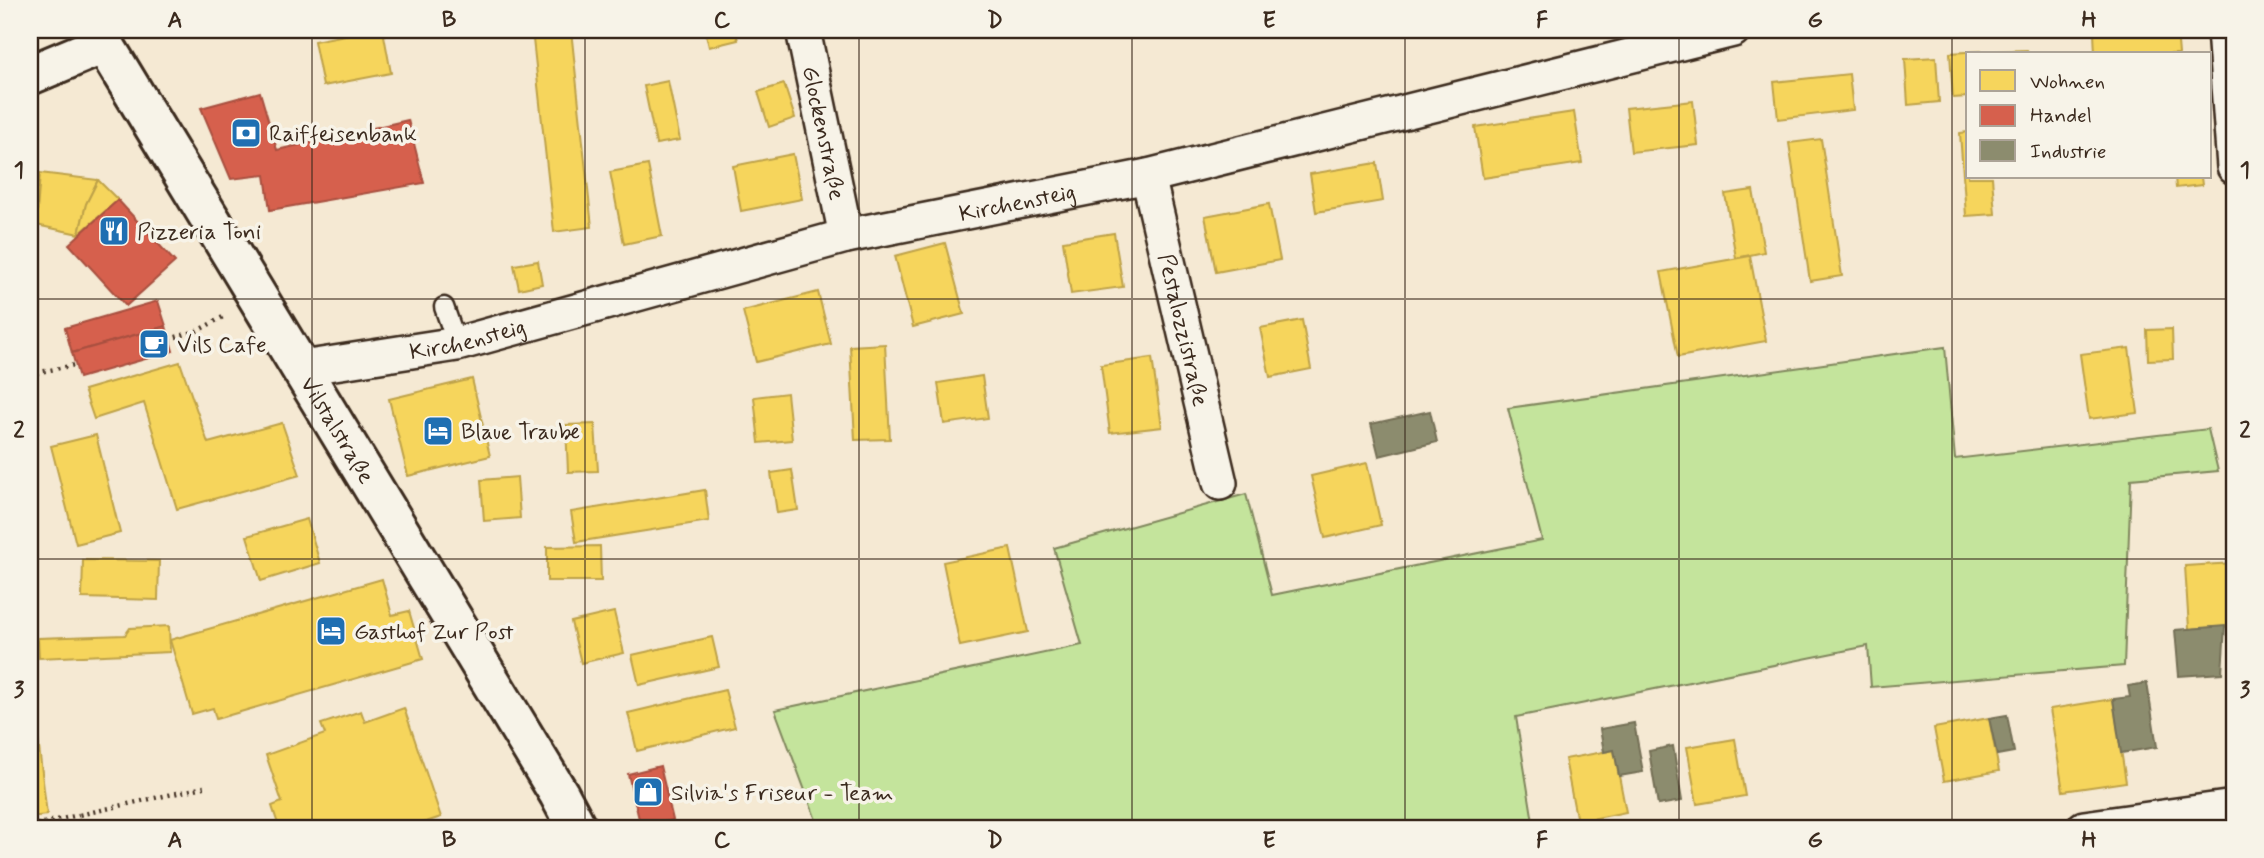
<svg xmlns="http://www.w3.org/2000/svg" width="2264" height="858" font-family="Mynerve,sans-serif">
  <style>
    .green { fill: #c4e49c; stroke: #80875d; stroke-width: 2 }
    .homes { fill: #f6d55c; stroke: #bea249; stroke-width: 2 }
    .shops { fill: #d6604d; stroke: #a8503f; stroke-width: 2 }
    .industry { fill: #8c8c6e; stroke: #746f56; stroke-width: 2 }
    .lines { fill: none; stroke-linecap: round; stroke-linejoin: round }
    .lane-casing { stroke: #3b2a1e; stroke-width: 23 }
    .street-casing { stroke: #3b2a1e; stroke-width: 38 }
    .secondary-casing { stroke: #3b2a1e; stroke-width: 44 }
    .path { stroke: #3b2a1e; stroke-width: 4.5; stroke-dasharray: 2 5; stroke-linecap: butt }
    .lane { stroke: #f7f3e8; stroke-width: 18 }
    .street { stroke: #f7f3e8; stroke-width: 33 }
    .secondary { stroke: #f7f3e8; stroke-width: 38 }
    .grid { fill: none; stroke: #3b2a1e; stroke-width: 2; stroke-opacity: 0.55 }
    .labels { text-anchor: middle; stroke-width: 7; stroke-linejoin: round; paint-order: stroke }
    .poi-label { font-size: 23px; fill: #3b2a1e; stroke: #f7f3e8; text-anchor: start }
    .street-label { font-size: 23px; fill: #3b2a1e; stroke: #f7f3e8 }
    .neatline { fill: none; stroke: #3b2a1e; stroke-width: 2.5 }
    .grid-label { font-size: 23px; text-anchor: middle; font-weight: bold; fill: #3b2a1e }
  </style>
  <rect width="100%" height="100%" fill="#f5e9d3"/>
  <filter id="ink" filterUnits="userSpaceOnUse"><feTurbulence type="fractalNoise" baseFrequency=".0143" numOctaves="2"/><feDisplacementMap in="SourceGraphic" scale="14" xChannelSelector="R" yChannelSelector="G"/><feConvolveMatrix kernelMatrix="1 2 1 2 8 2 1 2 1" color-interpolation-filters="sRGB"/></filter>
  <g filter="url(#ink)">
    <!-- green -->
    <polygon class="green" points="1945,347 1955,459 2208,429 2218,471 2131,479 2124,666 1871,687 1868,646 1516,717 1534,828 819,828 775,710 1082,645 1054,548 1246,494 1272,595 1542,540 1508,408"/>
    <!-- homes -->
    <g class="homes">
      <polygon points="182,30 242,30 242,31 183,37"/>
      <polygon points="371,30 383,30 391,73 323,86 314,41"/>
      <polygon points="532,30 571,30 592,227 554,232"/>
      <polygon points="705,30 735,30 738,40 709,47"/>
      <polygon points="2130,30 2177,30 2179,54 2095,54 2094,33"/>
      <polygon points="2027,50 2028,54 1997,54 1997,51"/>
      <polygon points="1981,51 1981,54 1968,54 1968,97 1953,98 1950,53"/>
      <polygon points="1936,57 1939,102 1908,105 1905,59"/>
      <polygon points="1849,74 1853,110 1778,119 1774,82"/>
      <polygon points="668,81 680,140 656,144 644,86"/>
      <polygon points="784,84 795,118 769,127 758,92"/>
      <polygon points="1693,101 1698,145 1631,152 1626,108"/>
      <polygon points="1574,112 1582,163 1483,178 1475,127"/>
      <polygon points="1968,132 1968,177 1992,177 1995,214 1966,216 1960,133"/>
      <polygon points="1821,139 1842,276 1810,281 1789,143"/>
      <polygon points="793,154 802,199 741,211 733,166"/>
      <polygon points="1377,163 1383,201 1316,212 1310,174"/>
      <polygon points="648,165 662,236 624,244 610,172"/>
      <polygon points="30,173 40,173 34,242 30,242"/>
      <polygon points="40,173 98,180 86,204 79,234 36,225"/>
      <polygon points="2175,177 2201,177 2202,185 2176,188"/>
      <polygon points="98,180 118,200 79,234 86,204"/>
      <polygon points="1753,190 1764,252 1736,258 1725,194"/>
      <polygon points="1269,204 1280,260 1216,272 1205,216"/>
      <polygon points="1114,233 1123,287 1071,294 1063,241"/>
      <polygon points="945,243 964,314 913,327 895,256"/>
      <polygon points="1750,256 1766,341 1678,357 1661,272"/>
      <polygon points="538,261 542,284 519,289 514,265"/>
      <polygon points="818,292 831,344 756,362 743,311"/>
      <polygon points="1302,320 1311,369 1270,377 1260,328"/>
      <polygon points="2172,329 2173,359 2148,360 2147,330"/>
      <polygon points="885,344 890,439 855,440 850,346"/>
      <polygon points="2129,348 2138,413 2089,419 2080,354"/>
      <polygon points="1152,358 1162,427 1110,433 1101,365"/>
      <polygon points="180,362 208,443 282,423 300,475 177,509 144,403 94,419 84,390"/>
      <polygon points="982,376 988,418 944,424 938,383"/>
      <polygon points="472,379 490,456 408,476 389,399"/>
      <polygon points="787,393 792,440 759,443 754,397"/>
      <polygon points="595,424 598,471 568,472 566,425"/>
      <polygon points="96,435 120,533 76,544 51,446"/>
      <polygon points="1367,463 1381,525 1325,538 1311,476"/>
      <polygon points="792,470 798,510 777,513 771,473"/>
      <polygon points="517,477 520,518 484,521 481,480"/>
      <polygon points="705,490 709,521 576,542 571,512"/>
      <polygon points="307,519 320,563 261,581 247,536"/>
      <polygon points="600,546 601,581 547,581 547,547"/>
      <polygon points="1010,548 1028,632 960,646 943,562"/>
      <polygon points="83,560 159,561 158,600 82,598"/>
      <polygon points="2234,563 2234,626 2189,629 2185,566"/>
      <polygon points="382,579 392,615 409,611 423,659 216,719 213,708 192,714 170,640"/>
      <polygon points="614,612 624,653 581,663 571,622"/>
      <polygon points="169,626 170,652 39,658 38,638 125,635 130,628"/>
      <polygon points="712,637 719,667 639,685 632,655"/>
      <polygon points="30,671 47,815 30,817"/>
      <polygon points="725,690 735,727 637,751 628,713"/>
      <polygon points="2113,699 2126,782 2063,791 2050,709"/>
      <polygon points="404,708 441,817 408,828 288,828 287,824 279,827 272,806 282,802 266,755 325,734 321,724 361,711 365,722"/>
      <polygon points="1989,718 1999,771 1944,781 1934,728"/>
      <polygon points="1735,739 1745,796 1697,804 1687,747"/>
      <polygon points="1614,750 1626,812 1577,822 1565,759"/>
    </g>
    <!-- shops -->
    <g class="shops">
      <polygon points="260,92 277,150 408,120 424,183 270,210 265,175 231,179 201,108"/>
      <polygon points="118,200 175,262 126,306 69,244"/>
      <polygon points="158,301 166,326 72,353 65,328"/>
      <polygon points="166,326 173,351 79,378 72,353"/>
      <polygon points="660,766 673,820 641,827 628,774"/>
    </g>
    <!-- industry -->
    <g class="industry">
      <polygon points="1430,411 1437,442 1379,456 1371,424"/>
      <polygon points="30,482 33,538 30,538"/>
      <polygon points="2225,626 2222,673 2179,676 2175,630"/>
      <polygon points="2147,683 2157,747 2121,753 2113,699 2130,697 2128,686"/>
      <polygon points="2007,715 2014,752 1997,755 1989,718"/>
      <polygon points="1634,723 1643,772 1619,776 1614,750 1604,752 1600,729"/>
      <polygon points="1673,746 1682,801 1658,805 1649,751"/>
    </g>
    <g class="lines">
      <!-- lane casing -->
      <g class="lane-casing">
        <polyline id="lane" points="444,307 457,344"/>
      </g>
      <!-- street casing -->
      <g class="street-casing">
        <g id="street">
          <path id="s1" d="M803 30 846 236"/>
          <polyline points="2224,30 2234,167"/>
          <path id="s2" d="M1148 176 1220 483"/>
          <path id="s3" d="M302 368 457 344 846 236 1148 176 1733 30"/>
          <polyline points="2084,828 2234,807"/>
        </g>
      </g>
      <!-- secondary casing -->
      <g class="secondary-casing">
        <g id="secondary">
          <path id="s4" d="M99 30 104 44 559 794 577 828"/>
          <polyline points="30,75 104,44"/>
        </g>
      </g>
      <!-- path -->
      <g class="path">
        <polyline points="169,339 197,331 223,317"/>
        <polyline points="30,374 75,365"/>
        <polyline points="30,826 79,815"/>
        <polyline points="82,828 79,815 204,787"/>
      </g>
      <!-- lane -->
      <use href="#lane" class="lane"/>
      <!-- street -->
      <use href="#street" class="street"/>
      <!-- secondary -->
      <use href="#secondary" class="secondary"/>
    </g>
  </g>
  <!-- grid -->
  <path class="grid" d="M312 30V828M585 30V828M859 30V828M1132 30V828M1405 30V828M1679 30V828M1952 30V828M30 299H2234M30 559H2234"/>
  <!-- icons -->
  <defs>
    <g id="bank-square" transform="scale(1.575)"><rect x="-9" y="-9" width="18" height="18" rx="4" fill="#1f6fb2" stroke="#f7f3e8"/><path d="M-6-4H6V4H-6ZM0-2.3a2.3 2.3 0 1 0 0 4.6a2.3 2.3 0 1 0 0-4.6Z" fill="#fff"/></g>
    <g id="restaurant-square" transform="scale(1.575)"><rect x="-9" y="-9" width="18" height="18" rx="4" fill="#1f6fb2" stroke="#f7f3e8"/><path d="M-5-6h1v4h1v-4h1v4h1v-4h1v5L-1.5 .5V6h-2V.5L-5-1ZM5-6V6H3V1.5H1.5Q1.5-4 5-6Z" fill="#fff"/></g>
    <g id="cafe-square" transform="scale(1.575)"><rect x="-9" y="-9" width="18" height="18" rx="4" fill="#1f6fb2" stroke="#f7f3e8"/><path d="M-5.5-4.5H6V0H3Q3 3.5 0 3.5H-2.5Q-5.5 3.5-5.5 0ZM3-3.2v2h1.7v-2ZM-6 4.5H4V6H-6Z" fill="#fff"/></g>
    <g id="hotel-square" transform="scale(1.575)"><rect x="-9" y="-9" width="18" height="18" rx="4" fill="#1f6fb2" stroke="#f7f3e8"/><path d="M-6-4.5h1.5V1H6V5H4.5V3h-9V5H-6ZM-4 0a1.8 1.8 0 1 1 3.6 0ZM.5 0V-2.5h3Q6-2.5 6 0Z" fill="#fff"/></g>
    <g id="shop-square" transform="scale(1.575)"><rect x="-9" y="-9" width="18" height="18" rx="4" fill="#1f6fb2" stroke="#f7f3e8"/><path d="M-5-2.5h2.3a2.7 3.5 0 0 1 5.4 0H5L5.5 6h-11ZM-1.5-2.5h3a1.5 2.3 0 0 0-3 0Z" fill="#fff"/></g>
  </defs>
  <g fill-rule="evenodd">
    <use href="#bank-square" x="246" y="133"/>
    <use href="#restaurant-square" x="114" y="231"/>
    <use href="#cafe-square" x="154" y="344"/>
    <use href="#hotel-square" x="438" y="431"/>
    <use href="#hotel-square" x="331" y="631"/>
    <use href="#shop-square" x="648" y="792"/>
  </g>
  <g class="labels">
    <!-- poi labels -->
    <g class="poi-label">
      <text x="269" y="141">Raiffeisenbank</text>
      <text x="137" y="239">Pizzeria Toni</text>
      <text x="177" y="352">Vils Cafe</text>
      <text x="461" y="439">Blaue Traube</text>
      <text x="354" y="639">Gasthof Zur Post</text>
      <text x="671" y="800">Silvia's Friseur - Team</text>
    </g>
    <!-- street labels -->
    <g class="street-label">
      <text dy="8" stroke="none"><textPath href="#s1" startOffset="105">Glockenstraße</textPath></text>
      <text dy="8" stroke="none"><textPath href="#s3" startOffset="735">Kirchensteig</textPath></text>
      <text dy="8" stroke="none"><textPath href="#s2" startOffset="158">Pestalozzistraße</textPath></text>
      <text dy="8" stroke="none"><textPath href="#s3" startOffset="168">Kirchensteig</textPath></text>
      <text dy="8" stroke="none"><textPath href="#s4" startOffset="466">Vilstalstraße</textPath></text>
    </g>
  </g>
  <!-- margin -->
  <rect width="2264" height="858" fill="none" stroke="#f7f3e8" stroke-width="77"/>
  <!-- legend -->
  <rect x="1966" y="52" width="245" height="126" fill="#f7f3e8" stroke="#aca397" stroke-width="2"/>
  <rect x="1980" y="70" width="35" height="21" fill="#f6d55c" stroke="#aca397" stroke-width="2"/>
  <text x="2030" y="88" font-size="21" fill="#3b2a1e">Wohnen</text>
  <rect x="1980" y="105" width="35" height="21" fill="#d6604d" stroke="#aca397" stroke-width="2"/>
  <text x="2030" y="122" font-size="21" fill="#3b2a1e">Handel</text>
  <rect x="1980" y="140" width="35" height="21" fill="#8c8c6e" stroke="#aca397" stroke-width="2"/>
  <text x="2030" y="158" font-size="21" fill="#3b2a1e">Industrie</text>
  <rect x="38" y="38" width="2188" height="782" class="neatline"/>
  <g class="grid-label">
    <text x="175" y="27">A</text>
    <text x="449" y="27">B</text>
    <text x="722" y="27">C</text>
    <text x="995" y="27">D</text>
    <text x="1269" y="27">E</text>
    <text x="1542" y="27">F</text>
    <text x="1815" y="27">G</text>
    <text x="2089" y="27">H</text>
    <text x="19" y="177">1</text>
    <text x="2245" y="177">1</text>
    <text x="19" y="437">2</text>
    <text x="2245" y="437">2</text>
    <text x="19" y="697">3</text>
    <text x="2245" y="697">3</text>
    <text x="175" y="847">A</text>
    <text x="449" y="847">B</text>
    <text x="722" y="847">C</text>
    <text x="995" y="847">D</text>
    <text x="1269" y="847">E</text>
    <text x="1542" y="847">F</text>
    <text x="1815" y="847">G</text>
    <text x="2089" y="847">H</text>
  </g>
</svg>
